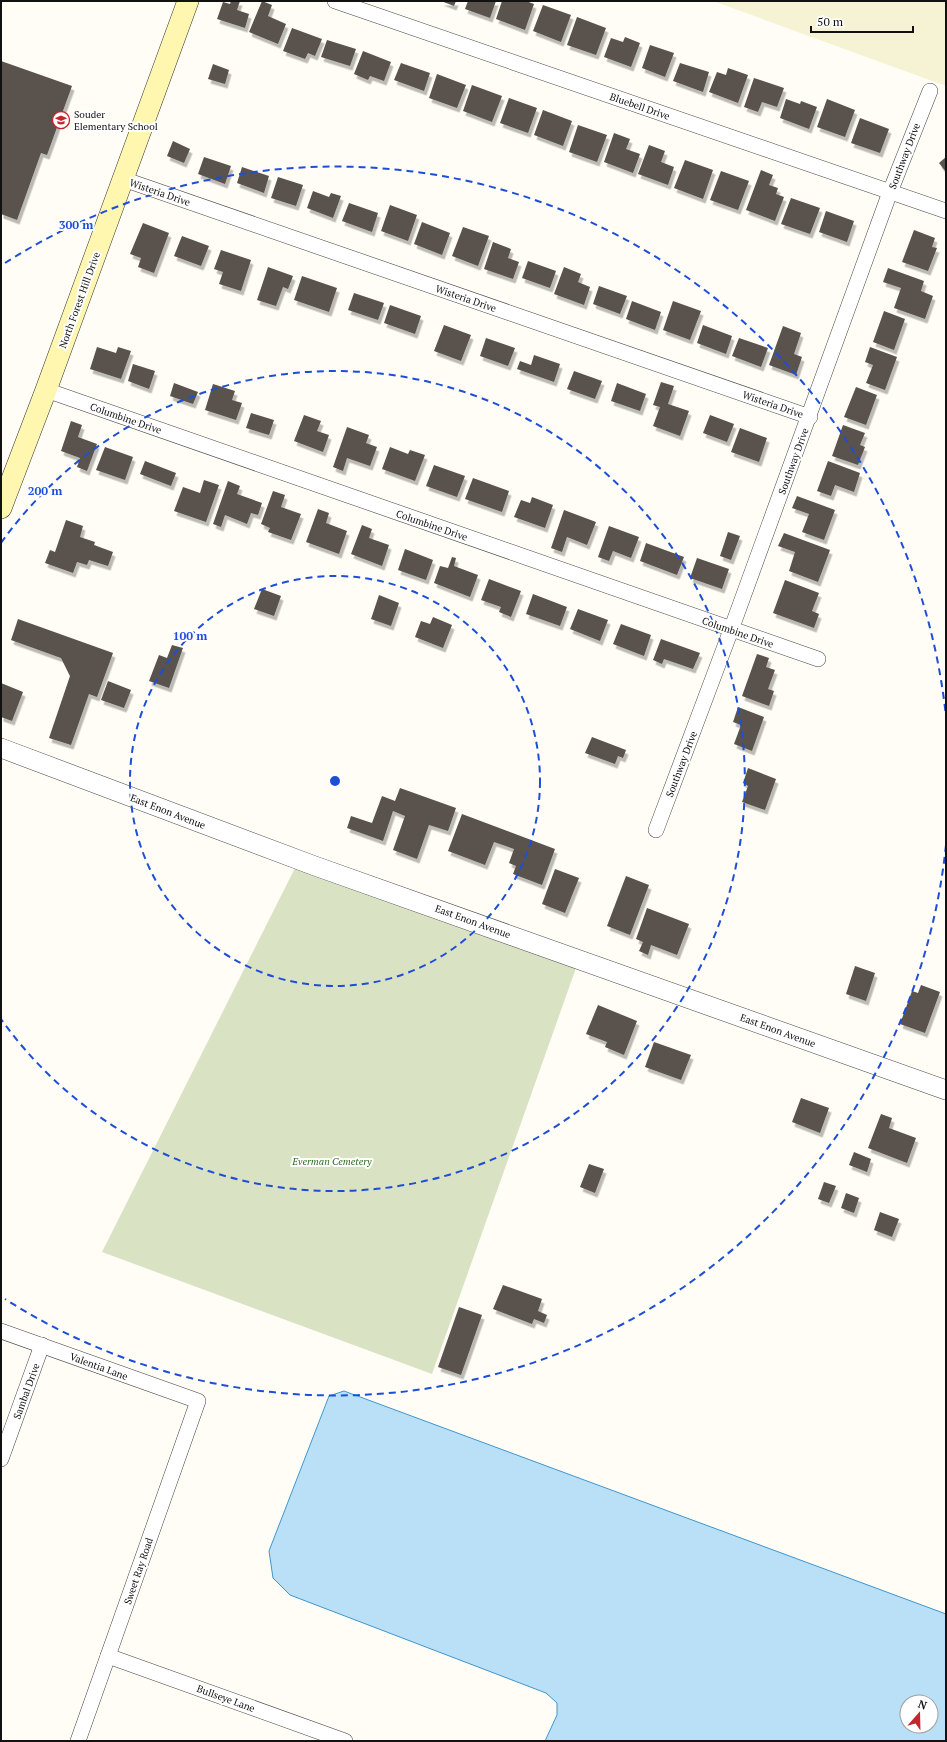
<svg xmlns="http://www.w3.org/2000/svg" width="947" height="1742" font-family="'PT Serif',serif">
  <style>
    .farmland { fill: #f6f3d4 }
    .cemetery { fill: #d9e3c4 }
    .water { fill: #b9e0f7; stroke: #3f96cf; fill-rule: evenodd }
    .building { fill: #5a524d; filter: url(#shadow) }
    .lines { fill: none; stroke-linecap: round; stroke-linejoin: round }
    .minor-casing { stroke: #444; stroke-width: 16 }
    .tertiary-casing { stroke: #444; stroke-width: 20 }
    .secondary-casing { stroke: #333; stroke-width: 22 }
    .minor { stroke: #fff; stroke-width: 15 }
    .tertiary { stroke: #fff; stroke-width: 19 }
    .secondary { stroke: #fff6b0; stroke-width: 21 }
    .ring { fill: none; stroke: #1d4ed8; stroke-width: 2; stroke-dasharray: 7 5 }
    .labels { text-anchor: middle; stroke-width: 4; stroke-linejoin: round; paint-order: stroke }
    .street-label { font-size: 10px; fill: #111; stroke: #fff }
    .poi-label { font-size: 10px; fill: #111; stroke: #fff; text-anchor: start }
    .park-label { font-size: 10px; font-style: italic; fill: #2f6b1f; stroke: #fff }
    .centre { fill: #1d4ed8; stroke: #fff; stroke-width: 2 }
    .ring-label { font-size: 12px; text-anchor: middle; font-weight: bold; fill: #1d4ed8; stroke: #fff; stroke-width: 4; stroke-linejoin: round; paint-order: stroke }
  </style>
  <defs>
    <filter id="shadow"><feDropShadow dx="2.5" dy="4.5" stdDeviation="0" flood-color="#0004"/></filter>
  </defs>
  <rect width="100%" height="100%" fill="#fffdf5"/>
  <!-- farmland -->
  <polygon class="farmland" points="713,1 946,1 946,86"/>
  <!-- cemetery -->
  <polygon class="cemetery" points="296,866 576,968 432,1374 102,1252"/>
  <!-- water -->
  <path class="water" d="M344 1391 946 1614V1741H545L557 1715V1703L546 1693 290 1595 273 1578 269 1551 329 1396ZM907 1702H931V1726H907Z"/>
  <!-- building -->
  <g class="building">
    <polygon points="231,1 240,1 237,10 249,14 245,28 217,19 223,2 230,4"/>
    <polygon points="262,1 272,5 268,16 286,24 278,44 249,32"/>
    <polygon points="441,1 456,1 454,6"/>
    <polygon points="468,1 496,1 490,18 465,9"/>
    <polygon points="502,1 526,1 534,4 525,30 496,19"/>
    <polygon points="543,5 571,15 561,42 533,31"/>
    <polygon points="577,17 606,28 596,55 567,45"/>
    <polygon points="292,28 322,39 315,56 308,53 305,59 283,51"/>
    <polygon points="625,37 640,43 631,67 604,57 611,38 623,42"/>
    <polygon points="327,40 356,49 350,66 321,57"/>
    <polygon points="650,45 674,53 665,77 642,68"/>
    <polygon points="363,51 391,62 384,81 370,76 368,80 354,74"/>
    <polygon points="1,61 72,86 47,155 41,153 17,220 1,214"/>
    <polygon points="401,63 430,73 424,91 394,80"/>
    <polygon points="680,63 709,72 703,92 673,81"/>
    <polygon points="213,64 229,70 225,84 208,79"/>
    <polygon points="728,68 748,75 738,103 709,92 717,72 726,75"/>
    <polygon points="437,74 466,85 457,108 429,98"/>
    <polygon points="754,78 784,88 777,107 762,102 758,112 744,107"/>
    <polygon points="472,85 502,96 492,122 463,111"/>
    <polygon points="509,98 537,108 528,133 500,123"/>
    <polygon points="786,99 800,104 801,101 817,107 809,129 780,118"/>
    <polygon points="827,99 855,110 845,137 817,127"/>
    <polygon points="543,110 572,121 563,146 534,135"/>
    <polygon points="860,118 889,129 880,153 851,143"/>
    <polygon points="578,125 607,135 597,162 569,152"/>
    <polygon points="614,133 630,139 626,149 640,154 633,173 604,162"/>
    <polygon points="173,141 190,149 184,163 167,156"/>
    <polygon points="649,145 665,151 661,162 674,167 668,185 638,174"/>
    <polygon points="204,157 231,166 225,184 198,174"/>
    <polygon points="946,157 946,172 939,163"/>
    <polygon points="685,160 713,170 703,199 674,188"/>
    <polygon points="242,167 269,176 264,193 237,183"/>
    <polygon points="761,170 773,175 769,185 778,188 776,194 784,197 775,221 746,210"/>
    <polygon points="721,171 749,181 738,210 710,200"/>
    <polygon points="278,177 303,185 296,206 271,198"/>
    <polygon points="313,191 329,197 331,193 341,196 333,218 307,208"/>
    <polygon points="791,198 820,208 810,234 781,224"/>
    <polygon points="349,203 378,213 372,232 342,221"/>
    <polygon points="390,205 417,215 408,241 381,231"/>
    <polygon points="826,211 854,221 847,242 819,232"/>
    <polygon points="422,222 450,233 442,255 414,244"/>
    <polygon points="143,223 169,233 154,273 138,267 141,258 130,254"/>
    <polygon points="463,227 489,236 478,266 452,256"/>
    <polygon points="914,230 935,238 932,247 937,248 928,271 902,262"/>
    <polygon points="182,236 209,246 201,266 174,256"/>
    <polygon points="493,242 511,249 508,258 519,262 513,279 484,269"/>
    <polygon points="221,250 251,260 241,291 219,284 223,272 214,269"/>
    <polygon points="528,261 556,271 550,288 522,278"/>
    <polygon points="268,267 293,276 288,289 283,287 276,306 257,300"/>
    <polygon points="564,267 581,274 578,282 590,287 584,305 554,294"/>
    <polygon points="888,268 924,281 921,291 933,296 925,319 894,308 901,288 883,282"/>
    <polygon points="302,276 337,288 329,312 294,300"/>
    <polygon points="599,286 627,296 620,314 593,304"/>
    <polygon points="354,293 384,303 378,320 348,310"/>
    <polygon points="632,301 661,312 655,330 626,319"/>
    <polygon points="673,301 701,311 690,340 663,330"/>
    <polygon points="390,305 421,316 415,334 384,323"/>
    <polygon points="884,311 905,319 894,350 873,342"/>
    <polygon points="444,325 471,335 461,361 434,351"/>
    <polygon points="703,325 732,336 726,354 697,343"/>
    <polygon points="783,326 801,333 794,354 802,357 796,375 769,365"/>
    <polygon points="486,338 515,348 508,366 480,356"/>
    <polygon points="739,338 768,348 761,367 732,356"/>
    <polygon points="97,347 116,353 118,347 131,351 121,379 90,369"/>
    <polygon points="870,347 897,357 885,390 866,383 873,365 865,362"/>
    <polygon points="534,355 560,364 554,382 517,369 520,361 531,365"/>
    <polygon points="133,364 155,371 149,389 128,381"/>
    <polygon points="574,371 602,381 595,399 567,389"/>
    <polygon points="661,382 674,386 668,404 689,411 680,436 653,426 660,407 653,405"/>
    <polygon points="174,383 198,392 193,404 170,396"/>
    <polygon points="617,383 646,394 640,411 611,401"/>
    <polygon points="213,384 235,391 232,400 242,403 236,420 205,410"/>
    <polygon points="856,387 877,395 866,425 844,417"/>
    <polygon points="251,413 274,420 269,435 246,428"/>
    <polygon points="304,415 321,421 317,431 329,435 323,452 294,441"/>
    <polygon points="710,415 734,424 727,442 703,433"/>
    <polygon points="71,421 82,425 78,437 97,444 87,471 77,467 80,458 61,451"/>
    <polygon points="843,425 865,433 860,445 865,447 858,465 832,456"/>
    <polygon points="347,427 369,435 366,443 377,447 370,466 347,458 343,471 333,467"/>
    <polygon points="740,428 767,438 759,462 731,452"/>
    <polygon points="105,447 133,457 125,480 96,470"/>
    <polygon points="390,447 408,454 410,450 425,455 415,481 382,469"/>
    <polygon points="145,461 176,473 171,486 140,474"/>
    <polygon points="828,461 860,473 854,492 835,485 831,496 817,491"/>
    <polygon points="434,465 465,476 457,497 426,486"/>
    <polygon points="473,478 509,491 502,512 465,499"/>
    <polygon points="204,480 219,485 206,522 174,511 183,487 200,493"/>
    <polygon points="228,481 240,486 237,494 262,503 258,515 251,513 247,524 225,515 221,527 213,524"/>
    <polygon points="273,491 285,495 281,507 301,514 291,540 268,532 270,528 261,524"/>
    <polygon points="797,496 835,510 824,540 802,532 809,514 792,508"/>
    <polygon points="532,497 553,505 545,528 514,517 521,500 530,503"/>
    <polygon points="318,509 329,513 326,523 347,531 339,554 306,542"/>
    <polygon points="564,510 596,522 587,545 567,537 562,552 551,548"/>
    <polygon points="66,520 83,526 80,537 95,542 94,545 113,552 108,566 89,560 87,565 77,562 73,573 45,563 50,550 55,552"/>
    <polygon points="362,525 372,529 369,538 389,545 382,566 351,554"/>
    <polygon points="609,526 639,537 631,558 613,551 609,561 598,557"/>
    <polygon points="728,532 740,536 731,560 720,556"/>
    <polygon points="784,533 830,550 818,582 789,571 795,552 778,546"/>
    <polygon points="646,543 684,557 677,575 640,561"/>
    <polygon points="405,549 433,560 426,580 398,570"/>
    <polygon points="452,557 456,558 454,566 478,575 470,597 434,583 440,566 448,568"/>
    <polygon points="697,558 729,569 722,589 690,578"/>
    <polygon points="489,579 521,591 511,617 499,612 501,607 481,600"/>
    <polygon points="785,580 819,593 812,611 819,614 814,628 773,613"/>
    <polygon points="262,589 281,596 274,616 254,609"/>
    <polygon points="533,594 567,607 560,626 526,614"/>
    <polygon points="379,595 399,603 391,626 371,619"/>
    <polygon points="578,609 608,620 600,641 570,629"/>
    <polygon points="433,617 452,625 443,648 415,637 421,621 430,624"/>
    <polygon points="18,619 113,653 97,697 89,694 71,745 49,738 70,676 61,658 11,640"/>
    <polygon points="621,624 651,635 644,656 613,644"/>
    <polygon points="661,639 700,653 693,669 664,659 662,664 653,660"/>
    <polygon points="172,645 183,648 169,688 149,681 159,655 167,658"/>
    <polygon points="757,654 769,658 766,667 775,670 768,689 774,691 769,706 742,696"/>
    <polygon points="108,681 131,690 124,708 101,700"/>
    <polygon points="1,683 23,692 12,721 1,717"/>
    <polygon points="738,707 764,717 752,751 734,744 741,725 733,722"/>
    <polygon points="592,737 626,750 623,758 618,756 615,764 585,753"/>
    <polygon points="748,768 776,779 765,810 742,802 748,786 743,783"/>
    <polygon points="400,788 456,808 448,831 429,825 417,859 393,850 405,816 393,811 383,841 347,828 351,816 372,823 382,796 395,801"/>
    <polygon points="462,814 555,849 542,885 513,874 516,866 509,863 514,849 494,842 485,865 448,851"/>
    <polygon points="555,869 579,878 565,913 542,904"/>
    <polygon points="626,876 649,885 630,935 607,926"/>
    <polygon points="647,908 689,924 677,955 651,945 648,955 639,951 643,942 636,939"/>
    <polygon points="855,966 875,973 866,1001 846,994"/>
    <polygon points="921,985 940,992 925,1033 900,1024 912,991 918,993"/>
    <polygon points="598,1005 637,1021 624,1055 605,1047 607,1042 586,1034"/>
    <polygon points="654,1042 691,1055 681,1080 645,1067"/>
    <polygon points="801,1098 829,1108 820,1133 792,1122"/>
    <polygon points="881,1114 892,1118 889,1128 916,1138 907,1163 868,1148"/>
    <polygon points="854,1152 871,1159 867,1172 849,1165"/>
    <polygon points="589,1164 604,1169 595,1193 580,1187"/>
    <polygon points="824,1182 836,1186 829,1203 818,1199"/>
    <polygon points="846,1193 859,1198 854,1213 841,1208"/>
    <polygon points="880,1212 899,1219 892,1237 874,1230"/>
    <polygon points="503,1285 542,1299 538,1311 547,1315 544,1323 534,1319 532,1324 493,1309"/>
    <polygon points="459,1307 482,1315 461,1375 438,1367"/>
  </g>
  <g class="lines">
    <!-- minor casing -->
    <g class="minor-casing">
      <g id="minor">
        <polyline points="335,1 946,211"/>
        <polyline points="123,179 810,417"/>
        <polyline points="46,390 818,659"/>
        <polyline points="656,830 731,630 890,192 930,91"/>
        <polyline points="1,1331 198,1401 78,1741"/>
        <polyline points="1,1459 42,1345"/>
        <polyline points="108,1656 345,1741"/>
      </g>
    </g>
    <!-- tertiary casing -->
    <g class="tertiary-casing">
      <polyline id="tertiary" points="1,748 315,866 946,1090"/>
    </g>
    <!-- secondary casing -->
    <g class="secondary-casing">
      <polyline id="secondary" points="1,508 46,390 188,1"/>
    </g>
    <!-- minor -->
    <use href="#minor" class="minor"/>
    <!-- tertiary -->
    <use href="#tertiary" class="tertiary"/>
    <!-- secondary -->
    <use href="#secondary" class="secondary"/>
  </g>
  <!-- distance rings -->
  <g class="ring">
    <circle cx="335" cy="781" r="205"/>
    <path d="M1 543A410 410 0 1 1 1 1019"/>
    <path d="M946 845A614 614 0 0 1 5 1299M5 263A614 614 0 0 1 946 717"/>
  </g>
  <!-- icons -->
  <defs>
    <g id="school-ring" transform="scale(0.9)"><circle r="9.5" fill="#fff" stroke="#c4262e" stroke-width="1.5"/><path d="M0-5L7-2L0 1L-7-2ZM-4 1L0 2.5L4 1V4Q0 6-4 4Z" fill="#c4262e"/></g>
  </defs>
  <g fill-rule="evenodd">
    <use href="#school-ring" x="61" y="120"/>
  </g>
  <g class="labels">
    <!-- street labels -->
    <g class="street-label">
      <text transform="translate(640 106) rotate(19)" y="4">Bluebell Drive</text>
      <text transform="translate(904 156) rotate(-69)" y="4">Southway Drive</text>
      <text transform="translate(160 192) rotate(19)" y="4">Wisteria Drive</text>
      <text transform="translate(466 298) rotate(19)" y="4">Wisteria Drive</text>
      <text transform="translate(79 300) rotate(-70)" y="4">North Forest Hill Drive</text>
      <text transform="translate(773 404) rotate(19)" y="4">Wisteria Drive</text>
      <text transform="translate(126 418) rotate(19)" y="4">Columbine Drive</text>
      <text transform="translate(793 461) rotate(-70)" y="4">Southway Drive</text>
      <text transform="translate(432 525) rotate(19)" y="4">Columbine Drive</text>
      <text transform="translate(738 632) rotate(19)" y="4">Columbine Drive</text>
      <text transform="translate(681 764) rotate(-69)" y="4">Southway Drive</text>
      <text transform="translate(168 811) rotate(21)" y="4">East Enon Avenue</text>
      <text transform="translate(473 921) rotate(20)" y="4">East Enon Avenue</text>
      <text transform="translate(778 1030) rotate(20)" y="4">East Enon Avenue</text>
      <text transform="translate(99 1366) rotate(20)" y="4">Valentia Lane</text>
      <text transform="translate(26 1391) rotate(-70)" y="4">Sambal Drive</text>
      <text transform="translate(138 1571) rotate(-71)" y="4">Sweet Ray Road</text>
      <text transform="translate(226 1698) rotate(20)" y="4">Bullseye Lane</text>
    </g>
    <!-- poi labels -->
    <g class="poi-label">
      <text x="74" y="118">Souder<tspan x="74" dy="12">Elementary School</tspan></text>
    </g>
    <!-- park labels -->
    <g class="park-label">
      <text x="332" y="1165">Everman Cemetery</text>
    </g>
  </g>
  <circle cx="335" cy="781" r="6" class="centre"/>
  <g class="ring-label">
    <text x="76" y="229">300 m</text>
    <text x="45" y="495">200 m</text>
    <text x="190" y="640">100 m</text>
  </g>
  <!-- border -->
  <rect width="947" height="1742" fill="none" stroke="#111111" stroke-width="4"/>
  <!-- north arrow -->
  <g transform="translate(919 1714) rotate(20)"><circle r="19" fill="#ffffff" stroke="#a0a0a0"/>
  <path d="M0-3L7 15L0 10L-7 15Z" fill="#c4262e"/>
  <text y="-6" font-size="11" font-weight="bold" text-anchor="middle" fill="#111111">N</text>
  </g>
  <!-- scale -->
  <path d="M811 26v6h102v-6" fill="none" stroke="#111111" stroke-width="2"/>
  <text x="817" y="26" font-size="12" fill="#111111" stroke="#ffffff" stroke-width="3" paint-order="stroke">50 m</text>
</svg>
